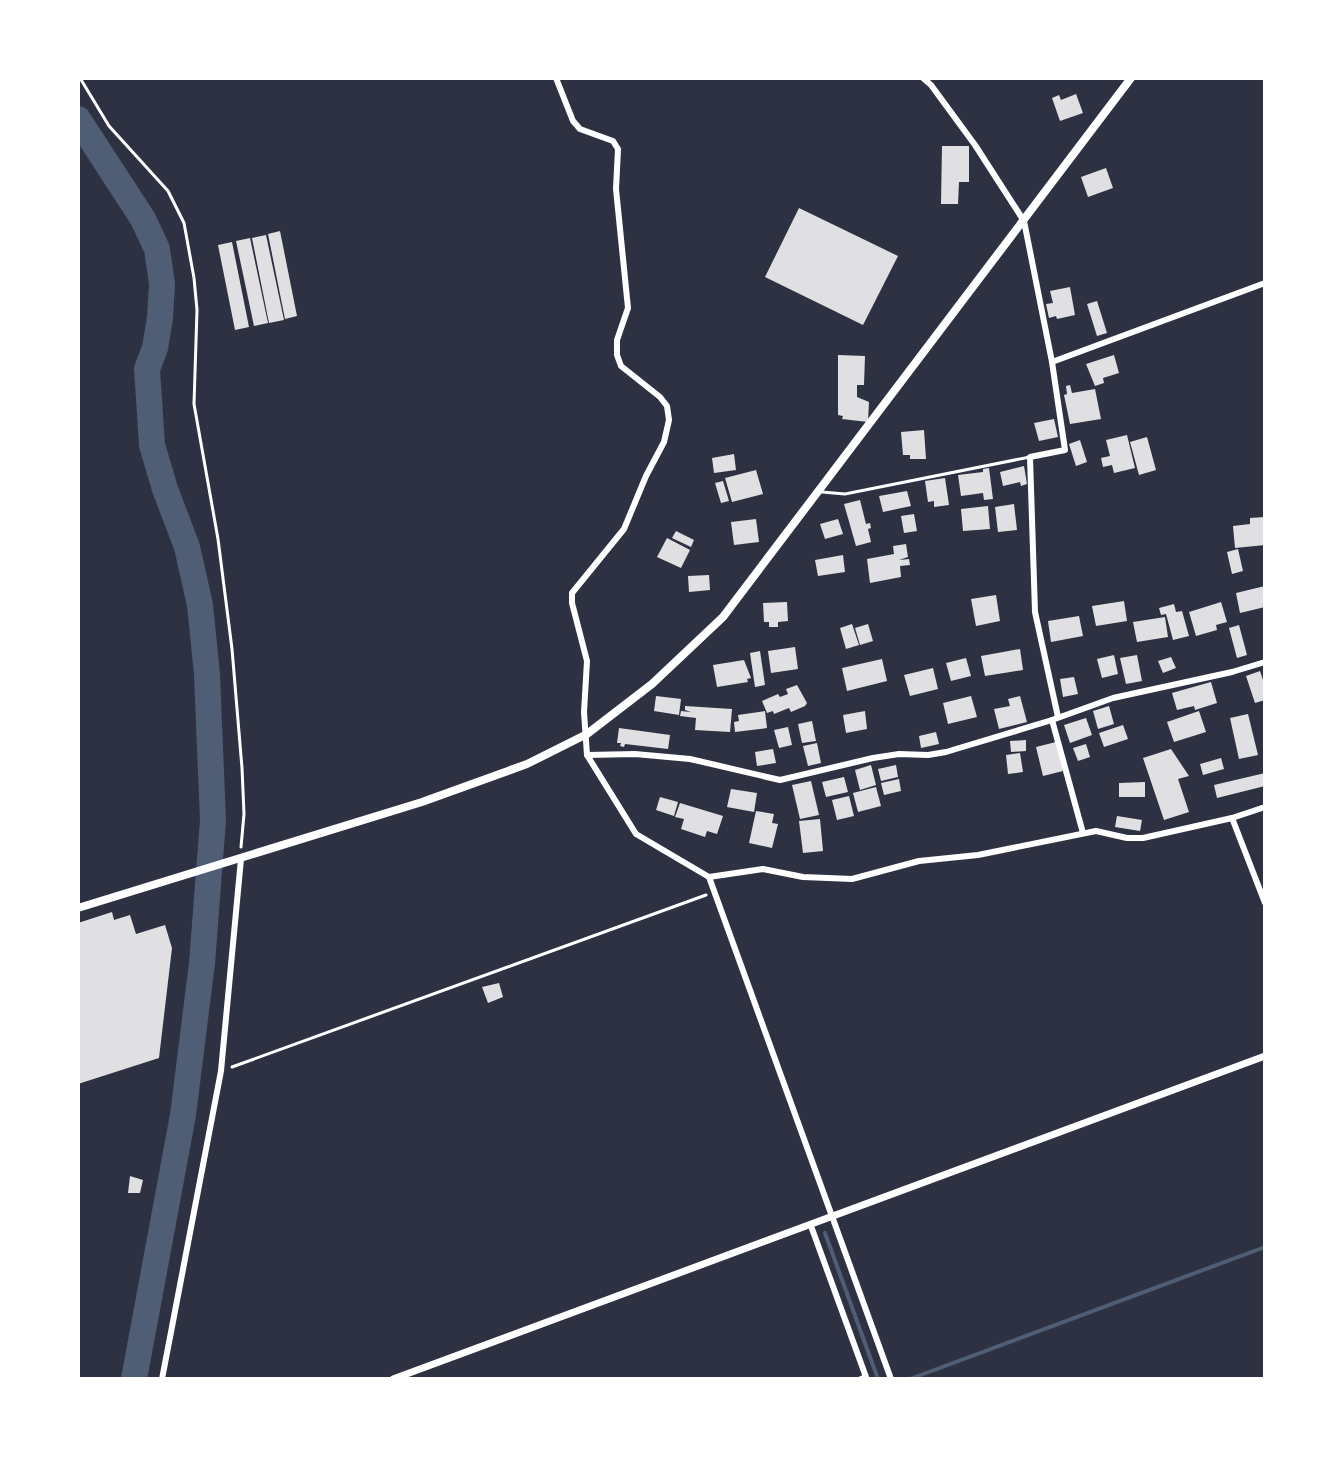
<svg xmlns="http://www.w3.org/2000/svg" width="1343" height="1457" font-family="'Roboto Condensed',sans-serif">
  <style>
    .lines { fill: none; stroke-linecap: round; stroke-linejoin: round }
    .stream { stroke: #4f5d75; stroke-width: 4 }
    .river { stroke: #4f5d75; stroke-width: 26 }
    .building { fill: #e0e0e3 }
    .path { stroke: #fff; stroke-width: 3 }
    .service { stroke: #fff; stroke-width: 3 }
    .minor { stroke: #fff; stroke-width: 6 }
    .tertiary { stroke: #fff; stroke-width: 7 }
    .secondary { stroke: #fff; stroke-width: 8 }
  </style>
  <rect width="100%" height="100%" fill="#2d3142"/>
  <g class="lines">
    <!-- stream -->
    <g class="stream">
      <polyline points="825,1233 878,1379"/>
      <polyline points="910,1379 1265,1247"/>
    </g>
    <!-- river -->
    <polyline class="river" points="78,119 143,219 157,249 162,284 160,318 155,348 147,369 152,445 165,489 187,547 200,605 207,674 213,820 202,963 183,1115 134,1379"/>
  </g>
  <!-- building -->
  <g class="building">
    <polygon points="1076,94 1083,113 1060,121 1052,98 1059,95 1061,100"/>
    <polygon points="942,146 969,146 969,182 959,182 958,204 941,204"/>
    <polygon points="1106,168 1113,188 1088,197 1081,177"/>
    <polygon points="799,208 898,256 863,325 765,277"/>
    <polygon points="280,231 297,316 285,319 268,234"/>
    <polygon points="266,235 284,320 269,323 252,238"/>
    <polygon points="250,238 268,323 254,326 236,241"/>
    <polygon points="232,242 249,327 235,330 218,245"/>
    <polygon points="1070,287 1075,315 1057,319 1056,316 1049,318 1046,304 1053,303 1050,291"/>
    <polygon points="1097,301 1107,333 1097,336 1087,304"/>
    <polygon points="838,355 865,356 864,385 857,385 857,397 869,402 868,422 842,419 843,416 838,415"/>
    <polygon points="1114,355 1119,373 1103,378 1104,383 1095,386 1086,364"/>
    <polygon points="1070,385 1072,393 1095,389 1101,419 1070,424 1064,395 1067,394 1066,386"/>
    <polygon points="1054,419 1058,437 1039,441 1034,423"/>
    <polygon points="924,430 926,459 910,459 910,455 903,455 901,432"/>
    <polygon points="1127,435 1135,468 1114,473 1112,465 1103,467 1101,458 1110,456 1106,440"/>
    <polygon points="1147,437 1156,470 1139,475 1130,442"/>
    <polygon points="1080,440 1087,462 1076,466 1069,444"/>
    <polygon points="734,454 736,470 714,473 712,458"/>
    <polygon points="1024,466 1027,484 1021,486 1020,482 1003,486 1000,472"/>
    <polygon points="989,468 993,499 984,500 983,493 961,496 958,475 983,472 983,469"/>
    <polygon points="756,470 763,494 732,502 725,478"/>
    <polygon points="945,478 949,505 934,507 934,501 928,502 925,481"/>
    <polygon points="723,481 729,501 721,503 715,483"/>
    <polygon points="907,491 911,506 883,512 879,496"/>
    <polygon points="860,500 866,524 870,523 871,528 868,529 871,542 856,546 844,504"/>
    <polygon points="1014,504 1017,530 998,532 995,507"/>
    <polygon points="988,506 990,529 963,531 961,509"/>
    <polygon points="914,514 917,531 904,533 901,516"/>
    <polygon points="1264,517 1265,545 1235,548 1233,526 1250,524 1250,518"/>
    <polygon points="756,519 759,542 734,545 731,522"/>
    <polygon points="838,519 843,534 825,539 820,524"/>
    <polygon points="676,531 694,540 691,547 672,538"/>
    <polygon points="667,538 690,550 681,568 657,557"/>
    <polygon points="906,544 908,557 899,560 909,559 910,565 900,566 901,577 870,583 867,559 894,554 893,546"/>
    <polygon points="1238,549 1243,571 1232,574 1227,552"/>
    <polygon points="843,555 845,572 818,576 815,560"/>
    <polygon points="709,575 710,590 689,592 688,576"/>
    <polygon points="1265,586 1265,607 1240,613 1236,593"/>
    <polygon points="996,595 1000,621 976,626 971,599"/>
    <polygon points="1124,601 1127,621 1096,626 1092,606"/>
    <polygon points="787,602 788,621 778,622 778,627 769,627 769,622 764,622 763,603"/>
    <polygon points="1221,602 1227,622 1216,625 1217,630 1196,636 1189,612"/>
    <polygon points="1174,604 1176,612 1182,611 1189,636 1173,640 1166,614 1161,615 1159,608"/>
    <polygon points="1079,616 1083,636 1051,642 1048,621"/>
    <polygon points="1165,617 1168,637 1137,642 1133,622"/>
    <polygon points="852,624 859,645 846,649 840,628"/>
    <polygon points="868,624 873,641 860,645 855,628"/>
    <polygon points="1239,625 1247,655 1237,658 1229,628"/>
    <polygon points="795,647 798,669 771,673 768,651"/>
    <polygon points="1020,649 1023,670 985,676 981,656"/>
    <polygon points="760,651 765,685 755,687 750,653"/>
    <polygon points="1114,655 1118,674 1102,678 1097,659"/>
    <polygon points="1137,655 1142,681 1126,684 1120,658"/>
    <polygon points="1171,657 1176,668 1163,673 1158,661"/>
    <polygon points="966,658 971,676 951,681 946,663"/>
    <polygon points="882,659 887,681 847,691 842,668"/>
    <polygon points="744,660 751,678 747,679 748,682 717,687 713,665"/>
    <polygon points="933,668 938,689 910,696 904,675"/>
    <polygon points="1260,671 1265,686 1265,700 1255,703 1246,676"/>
    <polygon points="1074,677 1078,694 1063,697 1060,679"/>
    <polygon points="1211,682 1217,703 1195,710 1194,706 1177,710 1172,693"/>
    <polygon points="797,685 807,703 805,706 791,712 789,708 774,714 773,711 767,713 762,701 778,694 780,697 788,694 786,689"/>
    <polygon points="656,696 681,699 679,715 654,711"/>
    <polygon points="971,696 977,717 948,724 943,703"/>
    <polygon points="1020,696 1027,722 999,729 994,709 1010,706 1008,699"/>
    <polygon points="685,706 732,709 730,732 695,730 696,718 680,716 681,711 691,712 685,710"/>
    <polygon points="1109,706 1114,724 1098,729 1093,711"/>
    <polygon points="765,711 767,728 735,732 734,722 739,721 738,715"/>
    <polygon points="865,711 867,729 846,733 843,715"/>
    <polygon points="1199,711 1206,732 1174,742 1167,722"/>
    <polygon points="1248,714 1258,755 1239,759 1230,718"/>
    <polygon points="1086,718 1092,735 1070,743 1064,725"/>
    <polygon points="812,721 816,741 802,743 798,724"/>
    <polygon points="1123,725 1128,739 1104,747 1099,733"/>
    <polygon points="788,727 792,745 779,748 774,730"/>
    <polygon points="619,728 670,735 668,749 625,744 624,747 620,746 621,743 617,743"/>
    <polygon points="936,732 939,744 921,748 919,736"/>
    <polygon points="1026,740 1026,751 1011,752 1010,741"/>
    <polygon points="1056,742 1063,771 1043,776 1036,747"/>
    <polygon points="817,743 821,763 808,766 803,746"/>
    <polygon points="1086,744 1090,757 1078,761 1073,748"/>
    <polygon points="773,749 776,763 757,766 755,752"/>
    <polygon points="1171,749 1189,776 1178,779 1189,812 1164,820 1143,758"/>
    <polygon points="1020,753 1023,772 1008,774 1006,755"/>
    <polygon points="1221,758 1224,769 1203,775 1200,764"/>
    <polygon points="871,765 876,785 860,790 855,770"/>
    <polygon points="896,765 898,777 881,781 878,769"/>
    <polygon points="1265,773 1265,786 1217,798 1214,785"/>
    <polygon points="844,777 848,792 826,797 822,782"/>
    <polygon points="899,779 901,791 884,795 881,783"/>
    <polygon points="811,781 819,815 800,819 792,785"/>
    <polygon points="1145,782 1145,797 1119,797 1119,783"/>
    <polygon points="876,787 881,806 858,812 853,793"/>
    <polygon points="731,789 757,793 754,812 727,807"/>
    <polygon points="849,796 854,816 837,820 832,800"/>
    <polygon points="660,797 678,802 674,816 656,810"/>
    <polygon points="680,803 723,816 717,834 707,831 705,837 681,829 684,819 675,817"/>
    <polygon points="756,811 774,814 772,823 778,824 772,848 749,843"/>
    <polygon points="1117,816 1142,820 1140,831 1115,827"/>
    <polygon points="820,819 823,851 803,853 799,821"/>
    <polygon points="112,912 114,920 130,915 136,934 165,925 172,948 159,1058 78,1084 78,923"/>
    <polygon points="499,983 503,997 488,1003 482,987"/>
    <polygon points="130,1176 143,1180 140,1193 128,1193"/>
  </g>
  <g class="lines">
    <!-- path -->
    <g class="path">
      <polyline points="80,78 109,126 168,191 184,223 194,278 197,310 194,404 218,539 232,649 242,768 244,814 241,847"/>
      <polyline points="232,1067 706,895"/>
    </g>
    <!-- service -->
    <polyline class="service" points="822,492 845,494 1030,457"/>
    <!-- minor -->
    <g class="minor">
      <polyline points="556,78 573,121 580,129 613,141 618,149 616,189 628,308 617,340 617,355 621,366 660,397 667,406 669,420 664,442 646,476 624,529 572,593 572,603 587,661 584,712 587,755 636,834 709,877 763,869 803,877 852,879 919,861 978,855 1096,831 1127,838 1143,838 1232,818 1265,807"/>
      <polyline points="923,78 931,85 975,145 1024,221 1052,362 1065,450 1030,457 1035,612 1058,717"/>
      <polyline points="1052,362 1265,283"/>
      <polyline points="1052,720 1083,833"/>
      <polyline points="587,755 635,754 690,759 780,780 873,758 899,754 928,755 946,752 1052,720 1113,698 1232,672 1265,662"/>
      <polyline points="1232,818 1265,903"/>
      <polyline points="709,877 891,1379"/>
      <polyline points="811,1226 866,1377 861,1379"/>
      <polyline points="162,1379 221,1071 241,859"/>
    </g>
    <!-- tertiary -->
    <polyline class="tertiary" points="393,1379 1265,1056"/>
    <!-- secondary -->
    <polyline class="secondary" points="78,908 422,802 527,764 587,734 652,684 723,617 1131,78"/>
  </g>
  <!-- border -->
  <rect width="1343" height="1457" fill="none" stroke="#ffffff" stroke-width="160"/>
</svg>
